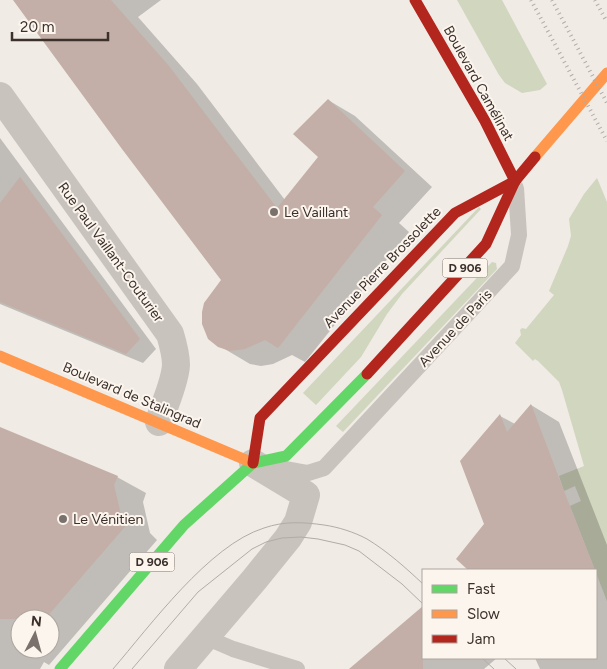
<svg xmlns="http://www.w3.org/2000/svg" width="607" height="669" font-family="Figtree,sans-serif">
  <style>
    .green { fill: #d1d6bf }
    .shadow { fill: #0003; fill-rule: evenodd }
    .building { fill: #c3afa7 }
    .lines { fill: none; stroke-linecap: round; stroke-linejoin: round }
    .lane { stroke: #c9c3be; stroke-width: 16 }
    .street { stroke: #c9c3be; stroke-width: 28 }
    .fast { stroke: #63d668; stroke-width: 11 }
    .slow { stroke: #ff974d; stroke-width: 11 }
    .jam { stroke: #b3261e; stroke-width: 11 }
    .tram { stroke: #b1aca8; stroke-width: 1 }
    .rail { stroke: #b1aca8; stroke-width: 4; stroke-dasharray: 1 4; stroke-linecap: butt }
    .poi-dot { fill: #7a716c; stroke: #fbf5ee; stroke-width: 2 }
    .labels { text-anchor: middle; stroke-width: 4; stroke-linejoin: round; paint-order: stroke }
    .shield { fill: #fbf5ee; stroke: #756b66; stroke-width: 1 }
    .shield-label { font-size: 12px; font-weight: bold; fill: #3b302b }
    .street-label { font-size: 14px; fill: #3b302b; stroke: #fbf5ee }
    .poi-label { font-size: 14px; fill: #3b302b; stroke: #fbf5ee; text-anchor: start }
  </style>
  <rect width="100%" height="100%" fill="#f0ebe5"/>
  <!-- green -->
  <g class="green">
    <polygon points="457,0 502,0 547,84 540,90 522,93 505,83 499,75"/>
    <polygon points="597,178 607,202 607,601 570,506 581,501 575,486 564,491 559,476 584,466 562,390 559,382 538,361 535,359 533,361 515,343 521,335 520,330 522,328 526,329 554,295 549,291 568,246 571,236 569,219 584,194"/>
    <polygon points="479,207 481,209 402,294 387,314 361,357 316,405 303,393"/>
    <polygon points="492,262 496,263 497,269 343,432 336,426"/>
  </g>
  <!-- shadow -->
  <g class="shadow">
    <polygon points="15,0 161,0 138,17 197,84 285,200 320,157 328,100 355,116 432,187 399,223 409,232 305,362 292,355 273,364 261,366 250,364 223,348 223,280"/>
    <polygon points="0,138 156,349 143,363 0,304"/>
    <polygon points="531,405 559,422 607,545 607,669 540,669 535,658 596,658 596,570 465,570 468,568 485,524 500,416 515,424"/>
    <path d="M0 429 117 477 146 493 143 502 150 533 157 540 49 665 44 662 40 669H0ZM20 619H50V649H20Z"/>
    <polygon points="423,607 423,658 497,658 484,669 361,669 358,664"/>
  </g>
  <!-- building -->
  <g class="building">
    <polygon points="13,0 111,0 169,66 277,208 318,157 293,134 328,99 405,171 373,207 382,215 278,348 265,340 245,349 230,351 218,347 208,339 202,324 202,312 204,303 221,280 122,149"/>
    <polygon points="20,177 140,339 126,354 0,302 0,203"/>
    <polygon points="531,404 564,491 595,570 468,570 456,559 484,524 460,461 500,414 507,432"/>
    <polygon points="0,427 118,476 114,485 121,515 129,522 45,619 0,619"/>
    <polygon points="423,606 423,669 349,669 403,623"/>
  </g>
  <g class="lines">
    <!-- lane -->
    <g class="lane">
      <polyline points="270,466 308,473 324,468 512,266 519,235 516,188"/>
      <polyline points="205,637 233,649 297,669"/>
    </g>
    <!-- street -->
    <g class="street">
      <path d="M0 96 170 334C173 344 176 354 176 365 175 383 164 405 159 422"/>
      <polyline points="178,669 254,580 288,538 298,522 306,495 253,463"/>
    </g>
    <!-- fast -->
    <polyline class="fast" points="60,669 184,525 253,463 286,456 367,374"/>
    <!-- slow -->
    <g class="slow">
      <polyline points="535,157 607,73"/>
      <polyline points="0,356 253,463"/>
    </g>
    <!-- jam -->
    <g class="jam">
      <polyline points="415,0 485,121 515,181"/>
      <polyline points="367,374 486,244 515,181"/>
      <polyline points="253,463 260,418 455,213 515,181 535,157"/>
    </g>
    <!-- tram -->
    <g class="tram">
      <polyline points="482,658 494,669"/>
      <polyline points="504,658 516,669"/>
      <path d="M113 669C150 626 209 545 264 528 284 521 303 522 324 525 338 527 354 532 367 539 387 551 406 568 423 584"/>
      <polyline points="132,669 198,592 252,549 266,542 282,538 301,537 318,539 345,545 359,551 402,584 423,604"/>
    </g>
    <!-- rail -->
    <g class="rail">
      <polyline points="531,0 607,141"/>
      <polyline points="552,0 607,103"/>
      <polyline points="595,0 607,22"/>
    </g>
  </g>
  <!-- markers -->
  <g class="poi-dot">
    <circle cx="274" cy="212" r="5"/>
    <circle cx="63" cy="519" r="5"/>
  </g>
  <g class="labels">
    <!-- shield labels -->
    <g class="shield">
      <rect x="442.5" y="258.5" width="45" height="19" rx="4"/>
      <rect x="129.5" y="552.5" width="45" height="19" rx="4"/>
    </g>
    <g class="shield-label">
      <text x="465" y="272">D 906</text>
      <text x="152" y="566">D 906</text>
    </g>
    <!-- street labels -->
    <g class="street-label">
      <text transform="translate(479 83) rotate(61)" y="5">Boulevard Camélinat</text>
      <text transform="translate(111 252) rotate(54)" y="5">Rue Paul Vaillant-Couturier</text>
      <text transform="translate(382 267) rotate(-46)" y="5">Avenue Pierre Brossolette</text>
      <text transform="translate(455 328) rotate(-47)" y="5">Avenue de Paris</text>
      <text transform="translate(132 395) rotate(23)" y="5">Boulevard de Stalingrad</text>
    </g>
    <!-- poi labels -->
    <g class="poi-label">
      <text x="284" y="217">Le Vaillant</text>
      <text x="73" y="524">Le Vénitien</text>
    </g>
  </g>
  <!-- legend -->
  <rect x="422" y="569" width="175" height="90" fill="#fbf5ee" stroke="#aea6a0"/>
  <rect x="432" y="585" width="25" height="8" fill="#63d668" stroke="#aea6a0"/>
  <text x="467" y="594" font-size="15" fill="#3b302b">Fast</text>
  <rect x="432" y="610" width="25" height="8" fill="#ff974d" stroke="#aea6a0"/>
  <text x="467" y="619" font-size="15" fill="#3b302b">Slow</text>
  <rect x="432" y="635" width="25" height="8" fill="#b3261e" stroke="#aea6a0"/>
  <text x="467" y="644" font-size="15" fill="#3b302b">Jam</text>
  <!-- north arrow -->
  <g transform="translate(35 634) rotate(6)"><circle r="24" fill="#fbf5ee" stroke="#aea6a0"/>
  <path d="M0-4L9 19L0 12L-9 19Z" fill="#7a716c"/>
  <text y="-8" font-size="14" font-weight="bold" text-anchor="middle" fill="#3b302b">N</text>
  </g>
  <!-- scale -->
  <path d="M12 32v8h96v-8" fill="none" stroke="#3b302b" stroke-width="2.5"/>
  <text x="20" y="32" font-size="15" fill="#3b302b" stroke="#fbf5ee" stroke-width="4" paint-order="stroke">20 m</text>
</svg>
